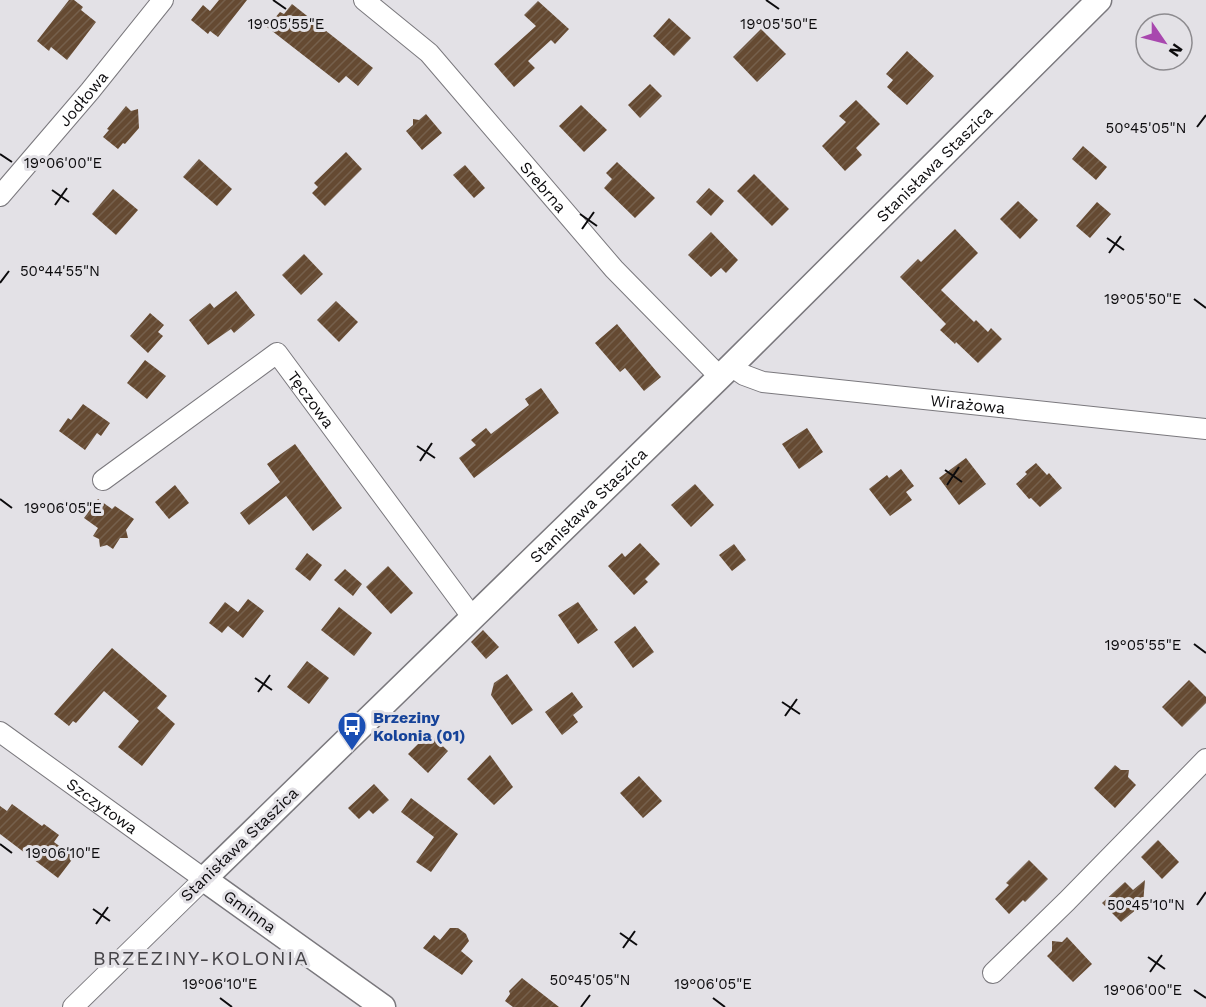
<svg xmlns="http://www.w3.org/2000/svg" width="1206" height="1007" font-family="'Work Sans',sans-serif">
  <style>
    .building { fill: url(#building-hatch) }
    .lines { fill: none; stroke-linecap: round; stroke-linejoin: round }
    .minor-casing { stroke: #7a787d; stroke-width: 22 }
    .tertiary-casing { stroke: #7a787d; stroke-width: 27 }
    .minor { stroke: #fff; stroke-width: 20 }
    .tertiary { stroke: #fff; stroke-width: 24 }
    .ticks { fill: none; stroke: #0c0b0d; stroke-width: 2 }
    .labels { text-anchor: middle; stroke-width: 6; stroke-linejoin: round; paint-order: stroke }
    .street-label { font-size: 16px; fill: #0c0b0d; stroke: #e3e1e6 }
    .transit-label { font-size: 16px; font-weight: bold; fill: #164399; stroke: #e3e1e6; text-anchor: start }
    .quarter-label { font-size: 20px; letter-spacing: 1.5px; fill: #474549; stroke: #e3e1e6 }
    .ticks-label { font-size: 15px; text-anchor: middle; fill: #0c0b0d; stroke: #e3e1e6; stroke-width: 6; stroke-linejoin: round; paint-order: stroke }
  </style>
  <defs>
    <pattern id="building-hatch" width="6" height="6" patternUnits="userSpaceOnUse" patternTransform="scale(1.5)"><rect width="6" height="6" fill="#654a32"/><path d="M-1 1l2-2M0 6l6-6M5 7l2-2" fill="none" stroke="#75604c"/></pattern>
  </defs>
  <rect width="100%" height="100%" fill="#e3e1e6"/>
  <!-- building -->
  <g class="building">
    <polygon points="69,0 74,0 83,7 81,10 96,22 67,60 51,47 49,51 37,41"/>
    <polygon points="219,0 247,0 218,37 210,31 208,34 191,20 203,5 210,11"/>
    <polygon points="538,1 569,29 555,44 551,40 528,61 535,68 514,87 494,64 536,26 524,15"/>
    <polygon points="292,4 373,68 358,86 346,76 339,83 267,27 280,12 284,14"/>
    <polygon points="669,18 691,38 674,56 653,36"/>
    <polygon points="761,29 786,54 757,82 733,57"/>
    <polygon points="907,51 934,76 907,105 887,87 893,80 886,74"/>
    <polygon points="650,84 662,96 640,118 628,105"/>
    <polygon points="856,100 880,124 856,148 862,155 845,171 822,146 846,122 839,116"/>
    <polygon points="581,105 607,130 584,152 559,126"/>
    <polygon points="126,106 131,111 138,109 139,128 125,144 123,143 118,149 103,137 109,130 107,129"/>
    <polygon points="426,114 442,133 422,150 406,131 413,125 413,119 419,120"/>
    <polygon points="1083,146 1107,167 1096,180 1072,159"/>
    <polygon points="346,152 362,169 325,206 312,193 318,187 314,183"/>
    <polygon points="199,159 232,189 217,206 183,177"/>
    <polygon points="617,162 655,198 635,218 604,188 612,179 606,173"/>
    <polygon points="465,165 485,188 474,198 453,175"/>
    <polygon points="754,174 789,209 772,226 737,191"/>
    <polygon points="709,188 724,201 711,216 696,202"/>
    <polygon points="113,189 138,210 116,235 92,214"/>
    <polygon points="1018,201 1038,220 1020,239 1000,219"/>
    <polygon points="1097,202 1111,214 1090,238 1076,226"/>
    <polygon points="955,229 978,253 941,290 974,322 976,320 988,332 991,328 1002,339 978,363 956,342 955,344 940,330 946,324 900,277 918,259 921,262"/>
    <polygon points="711,232 738,260 726,273 721,268 711,277 688,255"/>
    <polygon points="304,254 323,274 301,295 282,275"/>
    <polygon points="236,291 255,315 234,333 231,329 208,345 189,320 210,303 214,308"/>
    <polygon points="336,301 358,322 339,342 317,320"/>
    <polygon points="150,313 164,325 158,332 163,336 148,353 130,336"/>
    <polygon points="617,324 661,377 644,391 625,368 620,372 595,343"/>
    <polygon points="145,360 166,376 147,399 127,383"/>
    <polygon points="541,388 559,413 474,478 459,458 476,445 471,440 486,428 491,434 529,405 525,399"/>
    <polygon points="83,404 110,423 101,436 97,433 85,450 59,431 68,418 71,420"/>
    <polygon points="807,428 823,452 799,469 782,444"/>
    <polygon points="295,444 342,508 313,531 286,496 249,525 240,513 280,482 267,464"/>
    <polygon points="966,458 986,484 959,505 939,478"/>
    <polygon points="1036,463 1047,475 1049,473 1062,488 1040,507 1031,498 1029,499 1016,484 1027,474 1025,472"/>
    <polygon points="901,469 914,486 906,492 912,500 890,516 869,489 887,475 889,478"/>
    <polygon points="695,484 714,505 691,527 671,505"/>
    <polygon points="175,485 189,503 169,519 155,502"/>
    <polygon points="98,499 112,509 115,506 134,519 126,530 128,538 120,538 113,549 107,545 100,547 99,539 93,536 98,528 84,518"/>
    <polygon points="640,543 660,564 645,579 648,582 634,595 608,566 622,553 625,557"/>
    <polygon points="734,544 746,560 732,571 719,555"/>
    <polygon points="307,553 322,565 310,581 295,569"/>
    <polygon points="388,566 413,593 391,614 366,587"/>
    <polygon points="345,569 362,584 353,596 334,580"/>
    <polygon points="248,599 264,611 243,638 228,626 222,633 209,623 225,602 238,612"/>
    <polygon points="578,602 598,630 578,644 558,615"/>
    <polygon points="339,607 372,633 354,656 321,630"/>
    <polygon points="635,626 654,652 633,668 614,642"/>
    <polygon points="483,630 499,647 486,659 471,642"/>
    <polygon points="112,648 167,696 157,708 175,724 142,766 118,747 139,721 104,691 76,723 73,721 69,726 54,714"/>
    <polygon points="307,661 329,678 309,704 287,687"/>
    <polygon points="507,674 533,710 512,725 491,695 494,683"/>
    <polygon points="1189,680 1206,697 1206,703 1182,727 1162,707"/>
    <polygon points="572,692 583,707 573,715 578,722 562,735 545,712"/>
    <polygon points="429,733 448,751 428,773 408,754"/>
    <polygon points="490,755 513,787 494,805 467,779"/>
    <polygon points="1115,765 1121,770 1129,770 1128,777 1136,785 1115,808 1094,788"/>
    <polygon points="639,776 662,801 643,818 620,793"/>
    <polygon points="374,784 389,800 373,814 369,810 359,819 348,808"/>
    <polygon points="411,798 458,834 431,872 416,862 434,837 401,812"/>
    <polygon points="12,804 42,826 44,824 59,835 54,842 74,857 58,878 0,834 0,806 7,811"/>
    <polygon points="1158,840 1179,862 1162,879 1141,857"/>
    <polygon points="1029,860 1048,879 1025,902 1023,900 1009,914 995,899 1009,885 1006,883"/>
    <polygon points="1145,880 1143,904 1121,922 1102,903 1125,882 1133,890"/>
    <polygon points="450,928 458,928 466,934 469,941 461,951 473,961 462,975 423,948 434,935 440,940"/>
    <polygon points="1067,937 1092,964 1073,982 1047,956 1052,951 1052,941 1062,942"/>
    <polygon points="522,978 559,1007 513,1007 505,1001 510,994 509,991"/>
  </g>
  <g class="lines">
    <!-- minor casing -->
    <g class="minor-casing">
      <g id="minor">
        <path id="s1" d="M364 0 429 53 614 269 720 377"/>
        <path id="s2" d="M0 196 90 91 163 0"/>
        <path id="s3" d="M731 366 744 375 763 382 1206 429"/>
        <path id="s4" d="M103 480 277 353 473 618"/>
        <path id="s5" d="M0 732 204 879 73 1007"/>
        <polyline points="993,973 1067,901 1206,759"/>
      </g>
    </g>
    <!-- tertiary casing -->
    <g class="tertiary-casing">
      <g id="tertiary">
        <path id="s6" d="M383 1007 204 879 731 366 1099 0"/>
      </g>
    </g>
    <!-- minor -->
    <use href="#minor" class="minor"/>
    <!-- tertiary -->
    <use href="#tertiary" class="tertiary"/>
  </g>
  <!-- ticks -->
  <path class="ticks" d="M273 0 286 9M766 0 779 9M1197 127 1206 115M0 154 12 162M52 190 69 202M55 205 67 188M580 214 597 226M582 229 594 212M1107 238 1124 250M1109 253 1121 236M0 283 9 271M1194 299 1206 308M417 446 435 458M420 461 432 443M945 470 962 482M947 485 959 467M0 499 12 508M1194 644 1206 653M255 678 272 690M258 692 270 675M782 702 800 714M785 716 797 699M0 844 12 853M1197 905 1206 892M93 909 110 921M96 924 108 907M620 933 637 945M623 948 635 931M1148 957 1165 969M1150 972 1162 955M1194 990 1206 998M220 998 232 1007M713 998 725 1007M581 1007 590 995"/>
  <!-- icons -->
  <defs>
    <g id="bus-pin" transform="scale(1.5)"><path d="M0 17L-7.5 6A9.5 9.5 0 1 1 7.5 6Z" fill="#1a4fb4" stroke="#e3e1e6"/><path d="M-5-6H5V4H4V6H2V4H-2V6H-4V4H-5ZM-3.5-4V0h7V-4ZM-3.5 1.2v1.5H-2V1.2ZM2 1.2v1.5H3.5V1.2Z" fill="#fff"/></g>
  </defs>
  <g fill-rule="evenodd">
    <use href="#bus-pin" x="352" y="726"/>
  </g>
  <g class="labels">
    <!-- street labels -->
    <g class="street-label">
      <text dy="6" stroke="none"><textPath href="#s2" startOffset="128">Jodłowa</textPath></text>
      <text dy="6" stroke="none"><textPath href="#s6" startOffset="1242">Stanisława Staszica</textPath></text>
      <text dy="6" stroke="none"><textPath href="#s1" startOffset="260">Srebrna</textPath></text>
      <text dy="6" stroke="none"><textPath href="#s4" startOffset="273">Tęczowa</textPath></text>
      <text dy="6" stroke="none"><textPath href="#s3" startOffset="242">Wirażowa</textPath></text>
      <text dy="6" stroke="none"><textPath href="#s6" startOffset="756">Stanisława Staszica</textPath></text>
      <text dy="6" stroke="none"><textPath href="#s5" startOffset="126">Szczytowa</textPath></text>
      <text transform="translate(239 844) rotate(-44)" y="6">Stanisława Staszica</text>
      <text transform="translate(250 911) rotate(36)" y="6">Gminna</text>
    </g>
    <!-- transit labels -->
    <g class="transit-label">
      <text x="373" y="723">Brzeziny<tspan x="373" dy="18">Kolonia (01)</tspan></text>
    </g>
    <!-- quarter labels -->
    <g class="quarter-label">
      <text x="201" y="965">BRZEZINY-KOLONIA</text>
    </g>
  </g>
  <g class="ticks-label">
    <text x="286" y="29">19°05'55"E</text>
    <text x="779" y="29">19°05'50"E</text>
    <text x="1146" y="133">50°45'05"N</text>
    <text x="63" y="168">19°06'00"E</text>
    <text x="60" y="276">50°44'55"N</text>
    <text x="1143" y="304">19°05'50"E</text>
    <text x="63" y="513">19°06'05"E</text>
    <text x="1143" y="650">19°05'55"E</text>
    <text x="63" y="858">19°06'10"E</text>
    <text x="1146" y="910">50°45'10"N</text>
    <text x="590" y="985">50°45'05"N</text>
    <text x="220" y="989">19°06'10"E</text>
    <text x="713" y="989">19°06'05"E</text>
    <text x="1143" y="995">19°06'00"E</text>
  </g>
  <!-- north arrow -->
  <g transform="translate(1164 42) rotate(125)"><circle r="28" fill="#e3e1e6" stroke="#8d8b8f" stroke-width="1.5"/>
  <path d="M0-4.5L10 22L0 15L-10 22Z" fill="#a847ae"/>
  <text y="-9" font-size="16" font-weight="bold" text-anchor="middle" fill="#0c0b0d">N</text>
  </g>
</svg>
